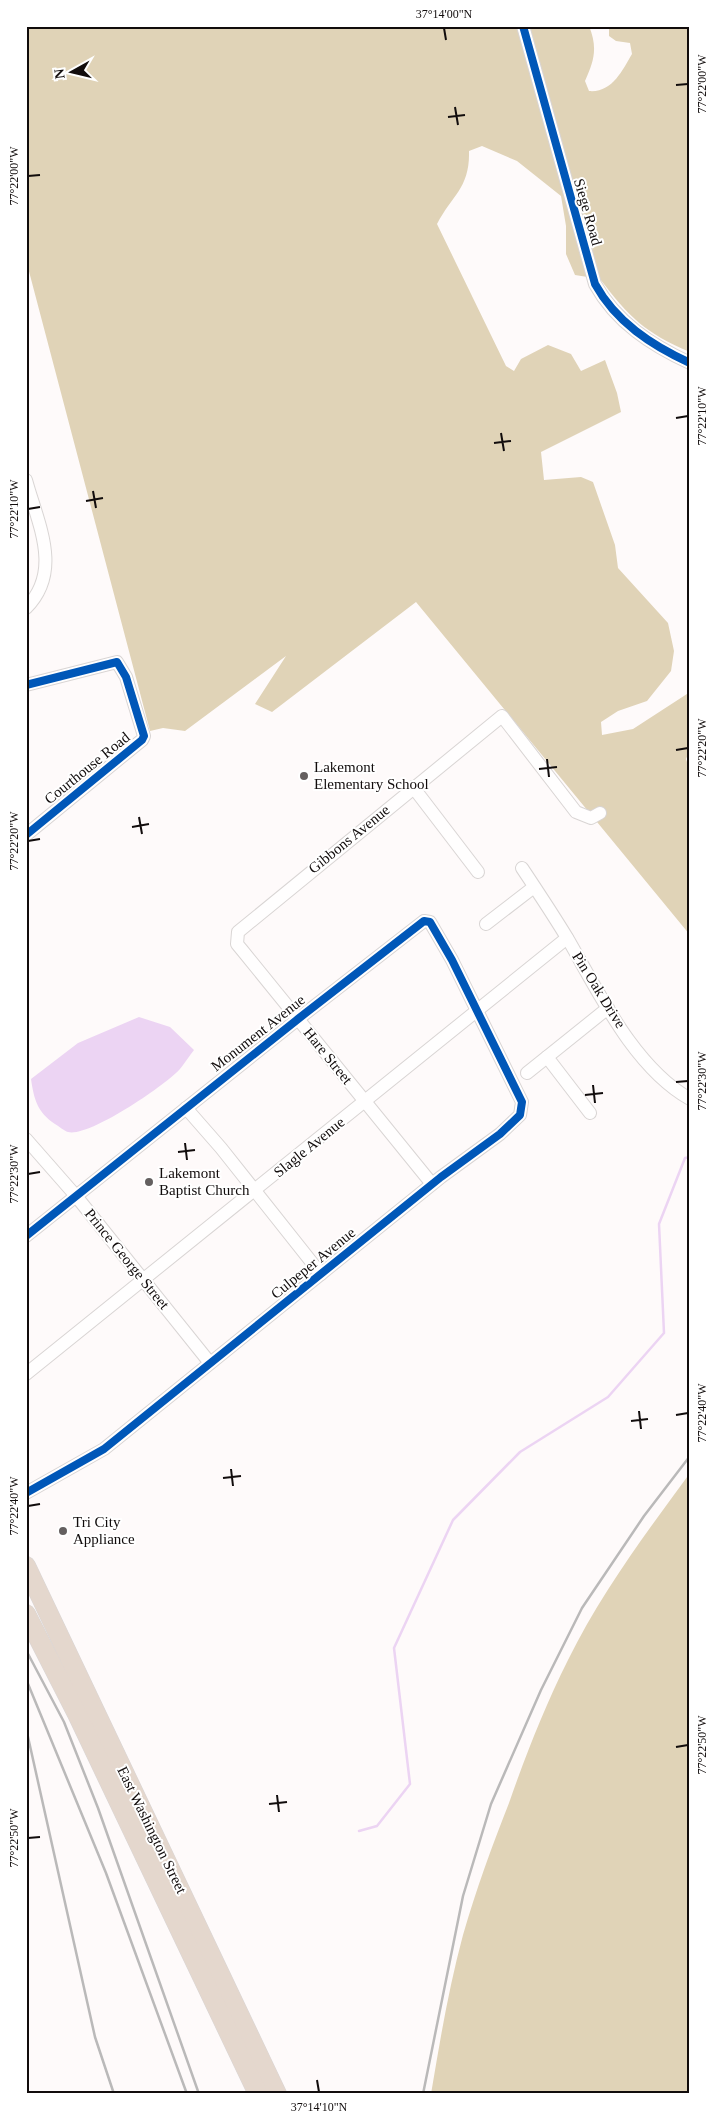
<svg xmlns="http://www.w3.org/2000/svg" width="716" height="2120" font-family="Georgia,serif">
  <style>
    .forest { fill: #e0d3b7 }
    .water { fill: #ecd4f3 }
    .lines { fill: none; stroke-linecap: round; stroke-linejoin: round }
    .stream { stroke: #ecd4f3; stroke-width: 2.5 }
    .minor-casing { stroke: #d9d5d4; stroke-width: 14 }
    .highway-casing { stroke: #d9d6d6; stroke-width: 20 }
    .minor { stroke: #fffefe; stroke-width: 12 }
    .highway { stroke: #e4d7cd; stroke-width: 19 }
    .rail { stroke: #bab9b9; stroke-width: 2.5 }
    .cycleway-casing { stroke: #fff; stroke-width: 11 }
    .cycleway { stroke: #0057b8; stroke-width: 8 }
    .ticks { fill: none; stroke: #110c0c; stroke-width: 2 }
    .poi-dot { fill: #645f5f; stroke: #fff; stroke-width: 2 }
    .labels { text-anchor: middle; stroke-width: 4; stroke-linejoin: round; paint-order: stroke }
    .street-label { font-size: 15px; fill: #110c0c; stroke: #fff }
    .poi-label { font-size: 15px; fill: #110c0c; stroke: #fff; text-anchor: start }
    .neatline { fill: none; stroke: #110c0c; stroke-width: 2 }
    .ticks-label { font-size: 12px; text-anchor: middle; fill: #110c0c }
  </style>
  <rect width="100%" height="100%" fill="#fefafa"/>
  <!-- forest -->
  <g class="forest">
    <path d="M26 26H589C598 48 594 61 585 81L589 91C612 93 622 71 632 54L630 43 616 41 609 36V26H690V352C645 333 629 317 600 279L575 275 566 254V226L561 196 517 161 482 146 469 151C470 188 452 195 437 224L506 366 514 371 521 359 548 345 571 354 581 371 605 360 617 393 621 412 541 452 544 480 581 477 593 482 615 545 618 568 668 623 674 651 671 671 647 701 618 711 601 722 602 735 633 729 690 692V750L686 759 690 771V935L416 602 272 712 255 704 286 656 185 731 163 728 150 731 26 260Z"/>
    <path d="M690 1473V2094H431C440 2040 449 1987 463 1935 476 1890 492 1846 509 1803 526 1754 545 1706 568 1660 601 1593 646 1533 690 1473Z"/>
  </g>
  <!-- water -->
  <path class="water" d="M139 1017 170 1027 194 1050C189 1056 185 1063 180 1069 166 1085 88 1138 68 1132 64 1131 59 1126 55 1124 37 1112 34 1099 31 1079L78 1043Z"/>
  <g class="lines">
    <!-- stream -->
    <polyline class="stream" points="359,1831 377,1826 410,1784 394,1648 453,1520 520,1452 608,1397 664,1333 659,1224 685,1158 690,1157"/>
    <!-- minor casing -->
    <g class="minor-casing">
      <g id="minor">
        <path d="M523 26 595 284C616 322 651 345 690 363"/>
        <path d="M26 480C38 524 63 571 26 608"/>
        <polyline points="26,685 117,662 126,677 144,736 142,740 26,835"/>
        <polyline points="413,787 478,872"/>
        <path d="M522 868C538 892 554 916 569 941 600 995 635 1068 690 1099"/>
        <polyline points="486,924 534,887"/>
        <polyline points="527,1073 547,1057"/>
        <polyline points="186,1108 221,1148 321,1274"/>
        <polyline points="590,1113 547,1057 608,1008"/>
        <polyline points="26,1139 76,1196 210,1363"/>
        <polyline points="432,1184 242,950 237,944 238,932 502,716 576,812 591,818 600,813"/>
        <polyline points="26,1236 298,1019 424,921 430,922 452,960 522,1102 520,1115 500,1134 441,1177 104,1449 26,1493"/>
        <polyline points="26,1374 567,938"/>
      </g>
    </g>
    <!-- highway casing -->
    <g class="highway-casing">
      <g id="highway">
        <polyline points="26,1566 277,2094"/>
        <polyline points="26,1614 77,1714 258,2094"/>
      </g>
    </g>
    <!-- minor -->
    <use href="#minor" class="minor"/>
    <!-- highway -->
    <use href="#highway" class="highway"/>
    <!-- rail -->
    <g class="rail">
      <polyline points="26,1650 64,1722 98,1808 199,2094"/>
      <polyline points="26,1679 106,1873 187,2094"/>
      <polyline points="26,1728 95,2037 114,2094"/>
      <polyline points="423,2094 463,1896 491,1804 541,1690 582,1608 644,1516 690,1456"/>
    </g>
    <!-- cycleway casing -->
    <g class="cycleway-casing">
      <g id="cycleway">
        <path d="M523 26 595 284C616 322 651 345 690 363"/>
        <polyline points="26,685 117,662 126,677 144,736 142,740 26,835"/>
        <polyline points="26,1236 298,1019 424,921 430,922 452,960 522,1102 520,1115 500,1134 441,1177 104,1449 26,1493"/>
      </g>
    </g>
    <!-- cycleway -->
    <use href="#cycleway" class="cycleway"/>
  </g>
  <!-- ticks -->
  <path class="ticks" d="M444 28 446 40M676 85 688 84M455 107 458 125M448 117 465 115M28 176 40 175M676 418 688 416M501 433 504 451M494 443 511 441M93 491 96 508M86 501 103 498M28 509 40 507M676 750 688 748M547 759 549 777M539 769 557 767M139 817 142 834M132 827 149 824M28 841 40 839M676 1082 688 1081M593 1085 595 1103M585 1095 603 1093M185 1143 187 1160M178 1152 195 1150M28 1174 40 1172M639 1411 641 1429M676 1415 688 1413M631 1421 648 1419M231 1469 233 1486M223 1478 241 1476M28 1506 40 1504M676 1747 688 1745M277 1795 279 1812M269 1804 287 1802M28 1838 40 1837M317 2080 319 2092"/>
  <!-- markers -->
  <g class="poi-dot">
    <circle cx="304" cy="776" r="5"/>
    <circle cx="149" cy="1182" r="5"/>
    <circle cx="63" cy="1531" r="5"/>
  </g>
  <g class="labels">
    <!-- street labels -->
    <g class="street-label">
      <text transform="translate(588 212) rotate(74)" y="5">Siege Road</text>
      <text transform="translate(87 768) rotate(-39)" y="5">Courthouse Road</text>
      <text transform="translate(349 839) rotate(-39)" y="5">Gibbons Avenue</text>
      <text transform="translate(599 990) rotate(58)" y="5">Pin Oak Drive</text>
      <text transform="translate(258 1033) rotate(-38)" y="5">Monument Avenue</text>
      <text transform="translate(328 1056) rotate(51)" y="5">Hare Street</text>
      <text transform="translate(309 1147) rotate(-39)" y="5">Slagle Avenue</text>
      <text transform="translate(127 1259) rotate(51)" y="5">Prince George Street</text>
      <text transform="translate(313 1263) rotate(-39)" y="5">Culpeper Avenue</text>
      <text transform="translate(152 1830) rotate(64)" y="5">East Washington Street</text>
    </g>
    <!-- poi labels -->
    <g class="poi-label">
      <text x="314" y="772">Lakemont<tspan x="314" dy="17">Elementary School</tspan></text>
      <text x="159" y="1178">Lakemont<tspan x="159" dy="17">Baptist Church</tspan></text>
      <text x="73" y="1527">Tri City<tspan x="73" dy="17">Appliance</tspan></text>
    </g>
  </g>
  <!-- border -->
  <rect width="716" height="2120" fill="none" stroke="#ffffff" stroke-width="55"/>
  <!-- north arrow -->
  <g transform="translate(72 72) rotate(262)" stroke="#ffffff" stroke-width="4" paint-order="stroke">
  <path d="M0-4L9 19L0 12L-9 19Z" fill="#110c0c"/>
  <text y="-8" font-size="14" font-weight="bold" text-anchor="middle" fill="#110c0c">N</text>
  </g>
  <rect x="28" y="28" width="660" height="2064" class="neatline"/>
  <g class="ticks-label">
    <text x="444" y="18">37°14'00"N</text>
    <text transform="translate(702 84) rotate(-90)" y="4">77°22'00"W</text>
    <text transform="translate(14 176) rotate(-90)" y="4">77°22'00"W</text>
    <text transform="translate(702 416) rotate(-90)" y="4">77°22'10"W</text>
    <text transform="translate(14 509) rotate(-90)" y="4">77°22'10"W</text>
    <text transform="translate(702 748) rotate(-90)" y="4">77°22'20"W</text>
    <text transform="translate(14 841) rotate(-90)" y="4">77°22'20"W</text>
    <text transform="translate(702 1081) rotate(-90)" y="4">77°22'30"W</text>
    <text transform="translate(14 1174) rotate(-90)" y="4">77°22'30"W</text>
    <text transform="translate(702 1413) rotate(-90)" y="4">77°22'40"W</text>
    <text transform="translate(14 1506) rotate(-90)" y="4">77°22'40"W</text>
    <text transform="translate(702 1745) rotate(-90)" y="4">77°22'50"W</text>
    <text transform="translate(14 1838) rotate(-90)" y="4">77°22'50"W</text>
    <text x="319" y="2111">37°14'10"N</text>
  </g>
</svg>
